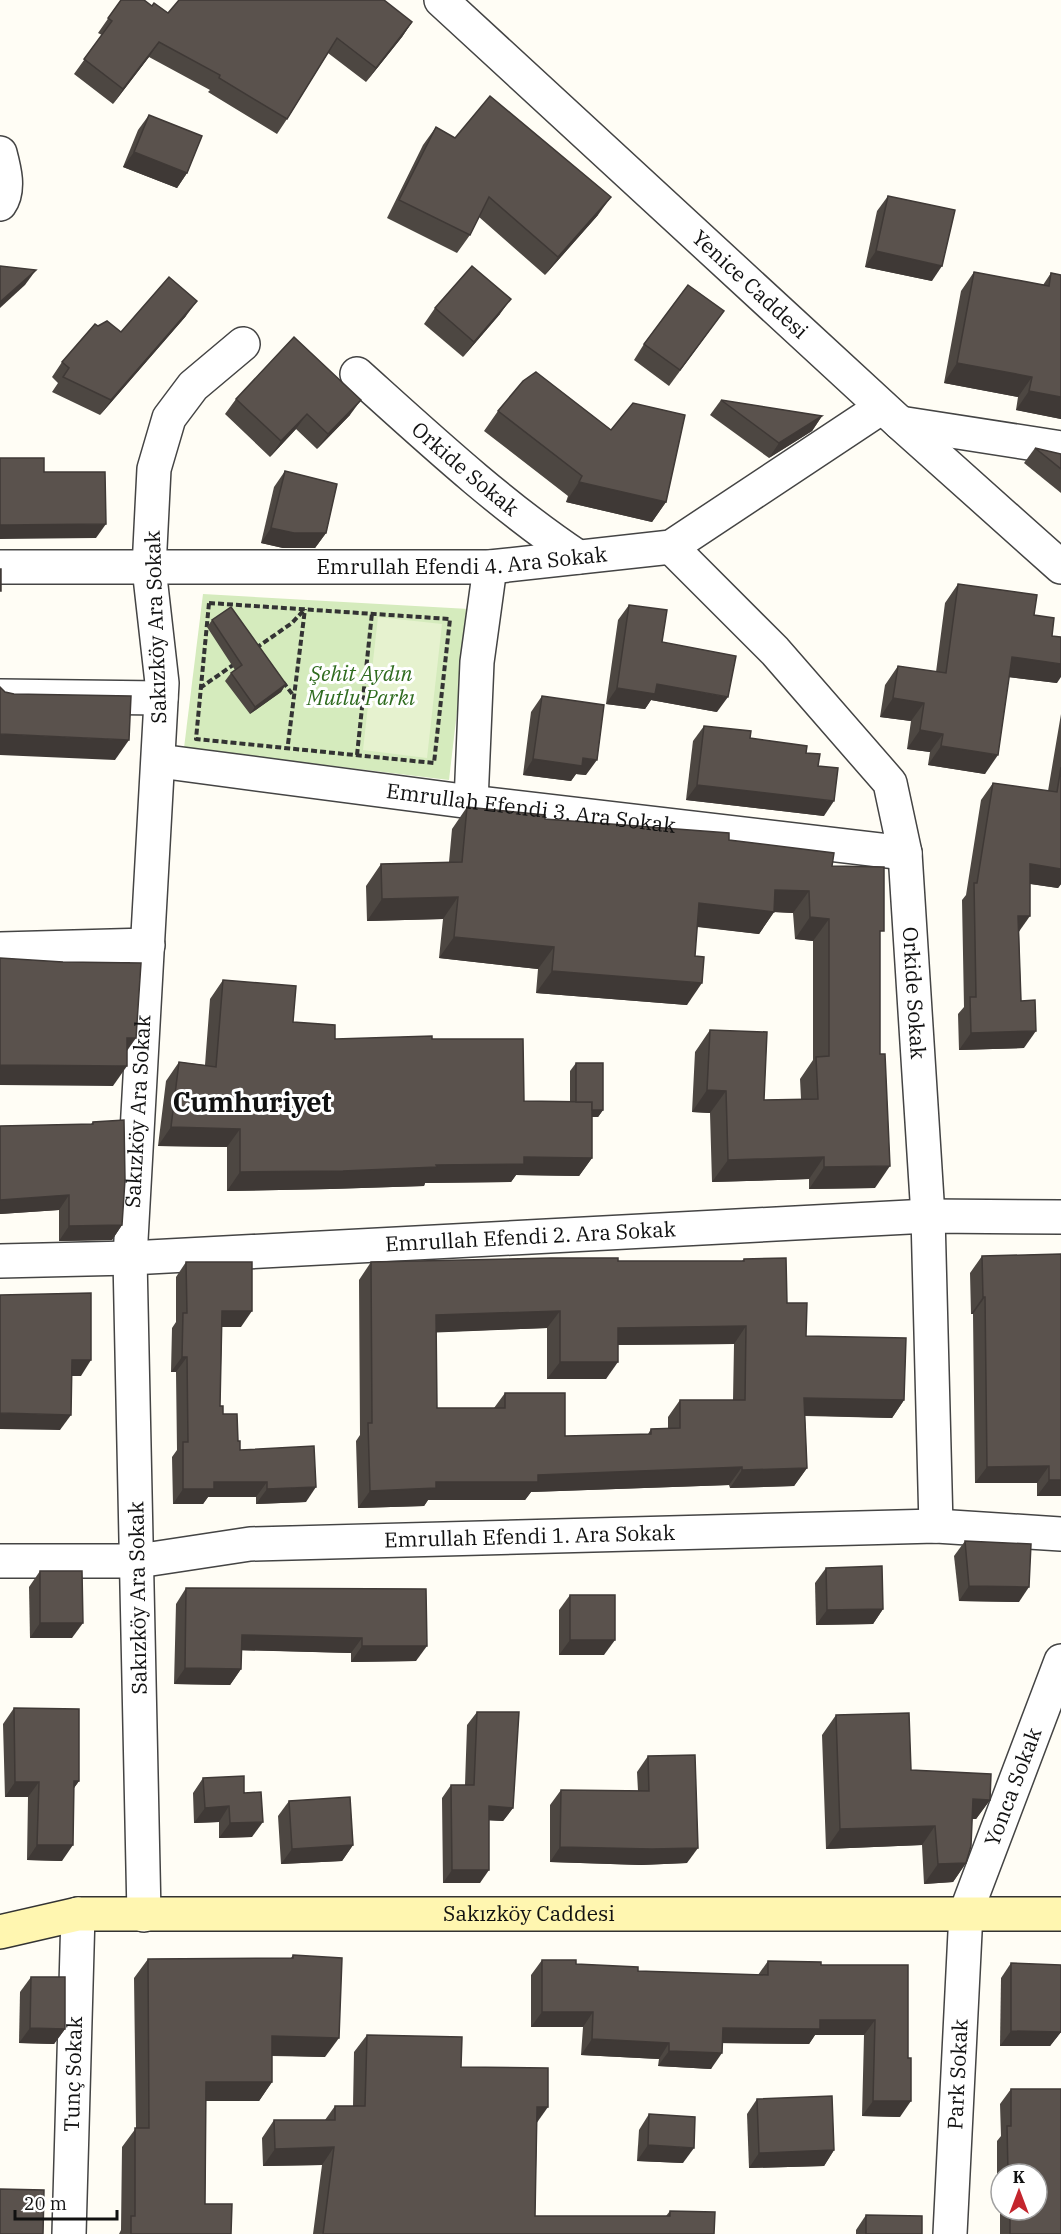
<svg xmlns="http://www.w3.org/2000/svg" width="1061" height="2234" font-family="'IBM Plex Serif',serif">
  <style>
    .park { fill: #d5ebbd }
    .pitch { fill: #e6f2cf }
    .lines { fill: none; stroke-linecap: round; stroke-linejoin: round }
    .minor-casing { stroke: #444; stroke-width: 36 }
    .tertiary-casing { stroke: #444; stroke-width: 36 }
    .secondary-casing { stroke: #333; stroke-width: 36 }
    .path { stroke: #333; stroke-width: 4; stroke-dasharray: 6 3; stroke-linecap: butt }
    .minor { stroke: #fff; stroke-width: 33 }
    .tertiary { stroke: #fff; stroke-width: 33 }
    .secondary { stroke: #fff6b0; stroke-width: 33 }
    .wall { fill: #4d4742; fill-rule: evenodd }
    .shaded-wall { fill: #3f3936 }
    .building { fill: #5a524d; stroke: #3f3936; stroke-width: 1.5; fill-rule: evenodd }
    .labels { text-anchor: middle; stroke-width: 6; stroke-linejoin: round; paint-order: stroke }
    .street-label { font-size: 21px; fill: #111; stroke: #fff }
    .park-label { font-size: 21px; font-style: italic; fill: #2f6b1f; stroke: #fff }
    .district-label { font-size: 27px; font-weight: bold; fill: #111; stroke: #fff }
  </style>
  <rect width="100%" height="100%" fill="#fffdf5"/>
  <!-- park -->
  <polygon class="park" points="203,594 469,609 449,780 184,748"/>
  <!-- pitch -->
  <polygon class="pitch" points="378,617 442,624 427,758 363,750"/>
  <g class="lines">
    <!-- minor casing -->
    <g class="minor-casing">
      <g id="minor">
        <path d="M0 153C4 168 10 190 0 204"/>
        <path id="s1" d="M357 374C427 437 500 505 578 557"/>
        <polyline points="900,423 1061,448"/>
        <path id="s2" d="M671 547 775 651 890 783 905 853 928 1216 936 1526"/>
        <path id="s3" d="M0 567H490L671 547 882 407"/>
        <polyline points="0,696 161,698"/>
        <path id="s4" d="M159 761 471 802 905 853"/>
        <polyline points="471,802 477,662 490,567"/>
        <polyline points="0,949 148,945"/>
        <path id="s5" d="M0 1261 130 1258 928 1216 1061 1217"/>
        <path id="s6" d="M0 1561H138L250 1544 936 1526 1061 1534"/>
        <path id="s7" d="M144 1915 130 1258 162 683 149 568 154 469 169 418 193 386 243 344"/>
        <path id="s8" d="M69 2234 78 1914"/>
        <path id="s9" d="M950 2234 966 1912 1061 1661"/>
      </g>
    </g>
    <!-- tertiary casing -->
    <g class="tertiary-casing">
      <g id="tertiary">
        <path id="s10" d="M441 0 900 423 1061 567"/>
      </g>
    </g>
    <!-- secondary casing -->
    <g class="secondary-casing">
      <g id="secondary">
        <path id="s11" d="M0 1932 78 1914H1061"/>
      </g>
    </g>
    <!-- path -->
    <g class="path">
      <polygon points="209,603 450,619 434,763 196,739"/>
      <polyline points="256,648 292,623 304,610"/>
      <polyline points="283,682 293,695"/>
      <polyline points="200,688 236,663"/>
      <polyline points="288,744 305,609"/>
      <polyline points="357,755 372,613"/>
    </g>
    <!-- minor -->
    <use href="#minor" class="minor"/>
    <!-- tertiary -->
    <use href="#tertiary" class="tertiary"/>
    <!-- secondary -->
    <use href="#secondary" class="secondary"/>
  </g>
  <!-- wall -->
  <g class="wall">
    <polygon points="121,0 152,6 168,13 412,22 402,37 366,82 328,53 287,119 277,134 208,92 210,90 149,57 113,104 74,74 102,35 98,33"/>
    <polygon points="149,115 187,173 177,188 123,167 138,130"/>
    <polygon points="436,127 455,138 598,215 545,275 479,217 470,235 457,253 387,218 423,145"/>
    <polygon points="888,196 932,281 865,267 877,211"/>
    <polygon points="974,272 1043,285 1051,273 1061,419 1016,410 1018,397 944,383 961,291"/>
    <polygon points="435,308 500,314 463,357 424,324"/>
    <polygon points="186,316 100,415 52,392 58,383 52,377 62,362 98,326 121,332"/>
    <polygon points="713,326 669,386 634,360 644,344"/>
    <polygon points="236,399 350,415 317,449 296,429 270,457 225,414"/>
    <polygon points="721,400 822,416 812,431 769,458 710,415"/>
    <polygon points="498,411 611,430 666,502 652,522 566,502 568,496 484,431"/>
    <polygon points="1035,448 1061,454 1061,493 1024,463"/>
    <polygon points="285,471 326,533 315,548 283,548 261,543 274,487"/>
    <polygon points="958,584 1034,615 1052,636 1057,683 1009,677 985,774 928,765 930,752 907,749 911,721 880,717 885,685 898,666 936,672 945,603"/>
    <polygon points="629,605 662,642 717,712 651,700 645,709 606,704 618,620"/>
    <polygon points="212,620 286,684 281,692 250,714 225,681 231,673 235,670 207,627"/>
    <polygon points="542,696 586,775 576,774 571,781 523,775 531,712"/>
    <polygon points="1061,714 1061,884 1058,888 1030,884 1019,932 1021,1001 1024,1048 959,1050 958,1014 964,1007 962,900 966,895 981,800 993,783 1048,791"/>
    <polygon points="704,726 806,753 818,766 824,816 686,800 693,741"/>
    <polygon points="467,807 545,819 729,840 832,866 880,936 875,1188 809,1189 809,1179 712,1182 710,1113 692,1112 695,1052 710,1030 764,1100 801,1099 800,1079 813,1060 813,941 795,939 793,913 774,912 759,934 697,927 687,1005 536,993 538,969 439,958 443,919 367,921 366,886 381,864 449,862 452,829"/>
    <polygon points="223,980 293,1022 335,1039 432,1039 524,1101 570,1102 570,1071 576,1063 603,1110 598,1117 592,1117 592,1158 579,1176 516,1175 511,1182 425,1183 424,1186 330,1189 227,1191 227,1147 158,1146 166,1081 179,1062 205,1065 210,999"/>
    <polygon points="93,1122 122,1225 112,1240 59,1241 59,1210 0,1214 0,1126 91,1124"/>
    <polygon points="1061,1254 1061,1496 1037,1496 1037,1483 975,1483 973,1314 971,1314 970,1273 982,1256"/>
    <path d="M744 1259 787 1303 806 1336 904 1400 892 1418 805 1416 807 1468 794 1486 730 1488 729 1485 531 1492 525 1500H428L424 1506 358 1508 356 1441 360 1435 359 1280 371 1262 742 1261ZM547 1328V1379H606L618 1345 734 1344 733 1400H680L668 1417V1428L651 1429 648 1434 565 1436 505 1393 494 1408H437L436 1332Z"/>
    <polygon points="186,1262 241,1327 222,1327 220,1406 223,1414 238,1441 240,1450 306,1502 256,1504 256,1497 208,1497 203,1504 173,1504 172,1457 177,1450 176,1372 171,1372 172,1328 176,1322 176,1277"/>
    <polygon points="965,1541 1019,1602 959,1601 954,1556"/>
    <polygon points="826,1568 883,1609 873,1624 816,1625 815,1583"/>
    <polygon points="40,1571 72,1638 30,1638 29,1587"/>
    <polygon points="186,1588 426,1589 416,1661 351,1662 351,1653 241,1650 241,1669 230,1685 174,1684 176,1604"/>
    <polygon points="570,1595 604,1655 559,1655 559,1610"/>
    <polygon points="14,1708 79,1781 74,1788 62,1861 27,1860 28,1797 5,1797 3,1724"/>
    <polygon points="477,1712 513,1808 503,1821 489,1820 480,1883 443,1883 442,1798 451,1785 465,1785 467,1725"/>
    <polygon points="836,1715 911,1770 990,1800 976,1819 972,1819 966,1863 953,1882 924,1884 922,1845 826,1849 822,1735"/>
    <polygon points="648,1756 687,1863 641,1865 550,1862 550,1805 561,1790 638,1791 637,1772"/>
    <polygon points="203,1778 244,1793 252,1837 219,1838 219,1822 194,1823 193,1793"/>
    <polygon points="289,1801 353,1845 342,1861 281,1864 278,1816"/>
    <polygon points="293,1955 325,2057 272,2056 272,2082 259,2101 206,2101 205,2204 231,2234 119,2234 121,2230 122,2147 136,2128 134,1978 148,1959 291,1958"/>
    <polygon points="542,1960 638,1971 758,1975 768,1961 821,1965 908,1965 900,2117 862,2116 864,2035 815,2035 809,2044 722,2043 711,2069 658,2066 659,2059 581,2055 583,2027 531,2027 531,1975"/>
    <polygon points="1011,1963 1061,2032 1050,2046 1000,2046 1001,1978"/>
    <polygon points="31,1977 65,2029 54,2044 19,2043 20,1992"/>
    <polygon points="367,2035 461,2067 537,2123 535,2216 666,2216 670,2211 714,2234 313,2234 322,2165 263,2166 262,2138 274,2120 325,2120 335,2106 353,2106 354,2052"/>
    <path d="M1011 2089 1061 2234H1000V2187H997V2141L1001 2136 1000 2104ZM1001 2174H1037V2210H1001Z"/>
    <polygon points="757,2099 834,2150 824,2166 749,2168 747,2114"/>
    <polygon points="649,2114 683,2163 637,2161 639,2130"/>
    <polygon points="866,2215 922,2234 856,2234 856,2230"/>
  </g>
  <!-- shaded-wall -->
  <g class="shaded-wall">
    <polygon points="412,22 402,37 366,82 376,68"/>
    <polygon points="159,42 149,57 113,104 123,89"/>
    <polygon points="134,152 187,173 177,188 123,167"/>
    <polygon points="611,197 598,215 545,275 558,257"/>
    <polygon points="876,251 942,266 932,281 865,267"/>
    <polygon points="36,270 25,285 0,308 0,302"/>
    <polygon points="511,299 500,314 463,357 474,342"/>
    <polygon points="197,301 186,316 100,415 111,400"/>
    <polygon points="957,363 1032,377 1018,397 944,383"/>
    <polygon points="1029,391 1061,397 1061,419 1016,410"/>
    <polygon points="361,400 350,415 317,449 328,434"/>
    <polygon points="307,414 296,429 270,457 281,441"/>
    <polygon points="822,416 812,431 769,458 779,443"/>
    <polygon points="579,482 666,502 652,522 566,502"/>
    <polygon points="106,524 96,538 0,539 0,525"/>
    <polygon points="271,528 326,533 315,548 283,548 261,543"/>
    <polygon points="1012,657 1061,664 1061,677 1057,683 999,676"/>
    <polygon points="286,684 281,692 250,714 255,707"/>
    <polygon points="657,684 728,697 717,712 651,700 645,709 606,704 617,688"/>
    <polygon points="893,698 924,703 911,721 880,717"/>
    <polygon points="920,730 943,734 930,752 907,749"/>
    <polygon points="0,734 129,740 115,760 0,755"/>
    <polygon points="941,746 998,755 985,774 928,765"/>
    <polygon points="583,758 597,760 586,775 576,774 571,781 523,775 533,759"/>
    <polygon points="697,785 834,801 824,816 686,800"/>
    <polygon points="1030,864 1061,869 1061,884 1058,888 1018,882"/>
    <polygon points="775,890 809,891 793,913 774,912 759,934 684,925 699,903"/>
    <polygon points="458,897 443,919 367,921 382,899"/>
    <polygon points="1018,916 1030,916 1018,933"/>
    <polygon points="810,917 829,919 813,941 795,939"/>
    <polygon points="454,937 554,947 538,969 439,958"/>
    <polygon points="552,971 702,983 687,1005 536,993"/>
    <polygon points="1036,1031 1024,1048 959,1050 971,1033"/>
    <polygon points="127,1038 136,1038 122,1058"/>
    <polygon points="0,1065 127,1066 113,1086 0,1085"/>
    <polygon points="707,1090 726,1091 710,1113 692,1112"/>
    <polygon points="576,1110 603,1110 598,1117 570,1117"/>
    <polygon points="171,1127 240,1129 227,1147 158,1146"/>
    <polygon points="524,1157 592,1158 579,1176 516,1175 511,1182 425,1183 424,1186 330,1189 227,1191 240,1172 436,1165"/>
    <polygon points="824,1157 809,1179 712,1182 728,1160"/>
    <polygon points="890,1166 875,1188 809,1189 824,1167"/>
    <polygon points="69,1195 59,1210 0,1214 0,1200"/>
    <polygon points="122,1225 112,1240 59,1241 69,1226"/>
    <polygon points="983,1297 985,1297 973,1314 971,1314"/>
    <polygon points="222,1311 252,1311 241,1327 211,1327"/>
    <polygon points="560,1311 547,1328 424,1333 436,1315"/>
    <polygon points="746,1326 734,1344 606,1345 618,1328"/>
    <polygon points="182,1357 187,1357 176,1372 171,1372"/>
    <polygon points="72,1360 91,1360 81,1376 62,1376"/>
    <polygon points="560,1362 618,1362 606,1379 547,1379"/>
    <polygon points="804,1398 904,1400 892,1418 792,1415"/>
    <polygon points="0,1413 71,1415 60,1430 0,1429"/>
    <polygon points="1049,1466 1037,1483 975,1483 987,1467"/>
    <polygon points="742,1467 729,1485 531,1492 525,1500 428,1500 424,1506 358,1508 370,1491 436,1482 538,1475"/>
    <polygon points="807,1468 794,1486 730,1488 742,1470"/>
    <polygon points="1049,1480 1061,1480 1061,1496 1037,1496"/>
    <polygon points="214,1482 267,1482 256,1497 208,1497 203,1504 173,1504 183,1489"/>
    <polygon points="316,1487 306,1502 256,1504 267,1489"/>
    <polygon points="969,1586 1029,1587 1019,1602 959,1601"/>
    <polygon points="883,1609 873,1624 816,1625 827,1610"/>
    <polygon points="40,1623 83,1623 72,1638 30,1638"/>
    <polygon points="242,1635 362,1638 351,1653 231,1650"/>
    <polygon points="570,1640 615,1640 604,1655 559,1655"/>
    <polygon points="362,1646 427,1646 416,1661 351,1662"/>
    <polygon points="185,1668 241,1669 230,1685 174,1684"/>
    <polygon points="74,1781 79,1781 68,1796"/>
    <polygon points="15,1782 39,1782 28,1797 5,1797"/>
    <polygon points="973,1799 990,1800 976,1819 959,1819"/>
    <polygon points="229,1806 219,1822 194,1823 205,1808"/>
    <polygon points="489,1806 513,1808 503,1821 479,1820"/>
    <polygon points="263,1822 252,1837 219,1838 230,1823"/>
    <polygon points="935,1826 922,1845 826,1849 840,1829"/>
    <polygon points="37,1845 73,1845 62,1861 27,1860"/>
    <polygon points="353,1845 342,1861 281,1864 292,1849"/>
    <polygon points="560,1847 698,1848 687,1863 641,1865 550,1862"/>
    <polygon points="966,1863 953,1882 924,1884 938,1864"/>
    <polygon points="452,1870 489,1870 480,1883 443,1883"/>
    <polygon points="542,2012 593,2012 583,2027 531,2027"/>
    <polygon points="820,2020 875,2020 864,2035 815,2035 809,2044 712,2043 723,2028"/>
    <polygon points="30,2028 65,2029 54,2044 19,2043"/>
    <polygon points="1011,2031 1061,2032 1050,2046 1000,2046"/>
    <polygon points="272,2036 339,2038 325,2057 259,2055"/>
    <polygon points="592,2039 669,2043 659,2059 581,2055"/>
    <polygon points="669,2051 722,2053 711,2069 658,2066"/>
    <polygon points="206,2082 272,2082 259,2101 193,2101"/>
    <polygon points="873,2101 911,2101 900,2117 862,2116"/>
    <polygon points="537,2107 548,2107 536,2124"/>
    <polygon points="648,2145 694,2148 683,2163 637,2161"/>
    <polygon points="334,2147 322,2165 263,2166 275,2149"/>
    <polygon points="834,2150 824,2166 749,2168 759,2153"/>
  </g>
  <!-- building -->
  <g class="building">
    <polygon points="121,0 144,0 152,6 154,3 168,13 179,0 384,0 412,22 376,68 337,38 287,119 219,78 220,75 159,42 123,89 84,59 112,21 108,18"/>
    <polygon points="490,96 611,197 558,257 489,197 470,235 399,200 436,127 455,138"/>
    <polygon points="149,115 202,136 187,173 134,152"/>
    <polygon points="888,196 955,210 942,266 876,251"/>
    <polygon points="0,266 36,270 0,302"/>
    <polygon points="472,266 511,299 474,342 435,308"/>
    <polygon points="974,272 1049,286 1051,273 1061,275 1061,397 1029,391 1032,377 957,363"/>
    <polygon points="169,277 197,301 111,400 63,377 69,368 62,362 95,324 98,326 107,321 121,332"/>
    <polygon points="688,285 724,311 680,370 644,344"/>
    <polygon points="294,337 361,400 328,434 307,414 281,441 236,399"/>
    <polygon points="536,372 611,430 633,403 685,415 666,502 579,482 582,476 498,411 523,381"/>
    <polygon points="721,400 822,416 779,443"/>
    <polygon points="1035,448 1061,454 1061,469"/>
    <polygon points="0,458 44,458 44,472 105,472 106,524 0,525"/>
    <polygon points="285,471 337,484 326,533 294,533 271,528"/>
    <rect x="0" y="569" width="1" height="22"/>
    <polygon points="958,584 1037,595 1034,615 1054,618 1052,636 1061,637 1061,664 1012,657 998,755 941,746 943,734 920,730 924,703 893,698 898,666 946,673"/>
    <polygon points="629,605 667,610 662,642 736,656 728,697 657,684 655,694 617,688"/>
    <polygon points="231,607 286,684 255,707 231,673 242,665 212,620"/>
    <polygon points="0,687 5,692 14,694 131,696 129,740 0,734"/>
    <polygon points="542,696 604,705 597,760 583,758 582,766 533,759"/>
    <polygon points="704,726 751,731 750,738 807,746 806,753 820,754 818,766 838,768 834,801 697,785"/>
    <polygon points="1061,767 1061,869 1030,864 1030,916 1018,916 1021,1001 1035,1000 1036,1031 971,1033 970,997 976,997 974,883 977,883 993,783 1057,792"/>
    <polygon points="467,807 545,815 545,819 729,833 729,840 834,853 832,866 884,867 884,931 880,931 880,1054 885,1054 890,1166 824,1167 824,1157 728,1160 726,1091 707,1090 710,1030 767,1032 764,1100 818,1099 816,1057 829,1056 829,919 810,917 809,891 775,890 774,912 699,903 695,956 704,957 702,983 552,971 554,947 454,937 458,897 382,899 381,864 462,862"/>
    <polygon points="0,958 63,962 141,963 136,1038 127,1038 127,1066 0,1065 0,1069"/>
    <polygon points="223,980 296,986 293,1022 335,1025 335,1039 432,1036 432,1039 523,1039 524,1101 592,1102 592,1158 524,1157 524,1164 436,1165 437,1167 343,1171 240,1172 240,1129 171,1127 179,1062 216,1067"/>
    <polygon points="576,1063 603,1063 603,1110 592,1110 592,1102 576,1102"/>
    <polygon points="124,1120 125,1180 122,1225 69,1226 69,1195 0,1200 0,1126 93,1124 93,1122"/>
    <polygon points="1061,1254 1061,1480 1049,1480 1049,1466 987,1467 985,1297 983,1297 982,1256"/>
    <path d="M551 1258H618V1261H744V1259L786 1258 787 1303H807L806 1336 906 1338 904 1400 804 1398 807 1468 742 1470V1467L538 1475V1482H436V1488L370 1491 368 1423H372L371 1262ZM560 1311V1362H618V1328L746 1326 745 1400H680V1428L651 1429V1434L565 1436V1393H505V1408H437L436 1315Z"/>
    <polygon points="186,1262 252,1262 252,1311 222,1311 220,1406 223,1406 223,1414 237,1414 238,1441 240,1441 240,1450 314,1446 316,1487 267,1489 267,1482 214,1482 214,1489 183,1489 183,1442 188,1442 187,1357 182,1357 183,1313 187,1313"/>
    <polygon points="91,1293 91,1360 72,1360 71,1415 0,1413 0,1295"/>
    <polygon points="965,1541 1031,1544 1029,1587 969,1586"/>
    <polygon points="882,1566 883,1609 827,1610 826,1568"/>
    <polygon points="40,1571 82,1571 83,1623 40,1623"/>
    <polygon points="186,1588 426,1589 427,1646 362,1646 362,1638 242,1635 241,1669 185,1668"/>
    <rect x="570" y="1595" width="45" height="45"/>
    <polygon points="14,1708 79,1709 79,1781 74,1781 73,1845 37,1845 39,1782 15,1782"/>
    <polygon points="477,1712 519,1712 513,1808 489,1806 489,1870 452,1870 451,1785 474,1785"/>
    <polygon points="909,1713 911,1770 991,1774 990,1800 973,1799 971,1846 966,1863 938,1864 935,1826 840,1829 836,1715"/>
    <polygon points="695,1755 698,1848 652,1849 560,1847 561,1790 649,1791 648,1756"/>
    <polygon points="244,1776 244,1793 261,1792 263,1822 230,1823 229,1806 205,1808 203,1778"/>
    <polygon points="350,1797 353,1845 292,1849 289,1801"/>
    <polygon points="293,1955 342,1958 339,2038 272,2036 272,2082 206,2082 205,2204 232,2204 231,2234 131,2234 131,2216 135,2216 135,2128 149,2128 148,1959 293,1958"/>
    <polygon points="542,1960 576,1960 576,1964 638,1967 638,1971 768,1975 768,1961 821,1962 821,1965 908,1965 908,2058 911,2058 911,2101 873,2101 875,2020 820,2020 820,2029 723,2028 722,2053 669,2051 669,2043 592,2039 593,2012 542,2012"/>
    <polygon points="1011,1963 1061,1965 1061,2032 1011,2031"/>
    <polygon points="31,1977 65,1977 65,2029 30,2028"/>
    <polygon points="367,2035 462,2037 461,2067 548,2068 548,2107 537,2107 535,2216 670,2216 670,2211 715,2212 714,2234 323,2234 334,2147 275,2149 274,2120 335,2120 335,2106 365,2106"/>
    <polygon points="1011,2089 1061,2089 1061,2234 1010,2234 1010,2210 1037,2210 1037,2174 1011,2174 1011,2172 1008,2172 1007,2126 1011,2126"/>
    <polygon points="832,2096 834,2150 759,2153 757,2099"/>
    <polygon points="649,2114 695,2117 694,2148 648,2145"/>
    <polygon points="0,2189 44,2190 43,2234 0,2234"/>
    <polygon points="866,2215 922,2216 922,2234 866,2234"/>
  </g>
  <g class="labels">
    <!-- street labels -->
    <g class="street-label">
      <text dy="7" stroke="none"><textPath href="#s10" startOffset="420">Yenice Caddesi</textPath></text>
      <text dy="7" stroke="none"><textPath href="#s1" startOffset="144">Orkide Sokak</textPath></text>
      <text dy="7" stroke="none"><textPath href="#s3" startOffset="462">Emrullah Efendi 4. Ara Sokak</textPath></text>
      <text transform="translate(156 627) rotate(-92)" y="7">Sakızköy Ara Sokak</text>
      <text dy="7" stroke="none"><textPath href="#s4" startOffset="375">Emrullah Efendi 3. Ara Sokak</textPath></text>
      <text dy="7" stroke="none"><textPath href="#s2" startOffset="534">Orkide Sokak</textPath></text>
      <text dy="7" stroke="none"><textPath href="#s7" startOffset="804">Sakızköy Ara Sokak</textPath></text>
      <text dy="7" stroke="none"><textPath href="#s5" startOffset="531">Emrullah Efendi 2. Ara Sokak</textPath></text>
      <text dy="7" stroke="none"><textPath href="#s6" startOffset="531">Emrullah Efendi 1. Ara Sokak</textPath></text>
      <text transform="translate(138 1598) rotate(-91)" y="7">Sakızköy Ara Sokak</text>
      <text dy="7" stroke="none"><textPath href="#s9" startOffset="456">Yonca Sokak</textPath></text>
      <text dy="7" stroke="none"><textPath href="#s11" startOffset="531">Sakızköy Caddesi</textPath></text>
      <text dy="7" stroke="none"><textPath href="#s9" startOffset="160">Park Sokak</textPath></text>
      <text dy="7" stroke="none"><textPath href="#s8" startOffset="160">Tunç Sokak</textPath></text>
    </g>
    <!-- park labels -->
    <g class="park-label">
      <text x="361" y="681">Şehit Aydın<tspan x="361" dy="24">Mutlu Parkı</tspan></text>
    </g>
    <!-- district labels -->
    <g class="district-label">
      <text x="252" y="1112">Cumhuriyet</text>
    </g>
  </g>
  <!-- north arrow -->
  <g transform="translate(1019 2192)"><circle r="28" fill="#ffffff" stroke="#a0a0a0" stroke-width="1.5"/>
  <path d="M0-4.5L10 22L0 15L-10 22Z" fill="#c4262e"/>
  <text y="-9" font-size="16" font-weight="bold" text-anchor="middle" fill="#111111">K</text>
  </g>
  <!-- scale -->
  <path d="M15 2210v9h102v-9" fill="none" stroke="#111111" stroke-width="3"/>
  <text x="24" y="2210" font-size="18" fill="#111111" stroke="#ffffff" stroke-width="4.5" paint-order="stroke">20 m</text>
</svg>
